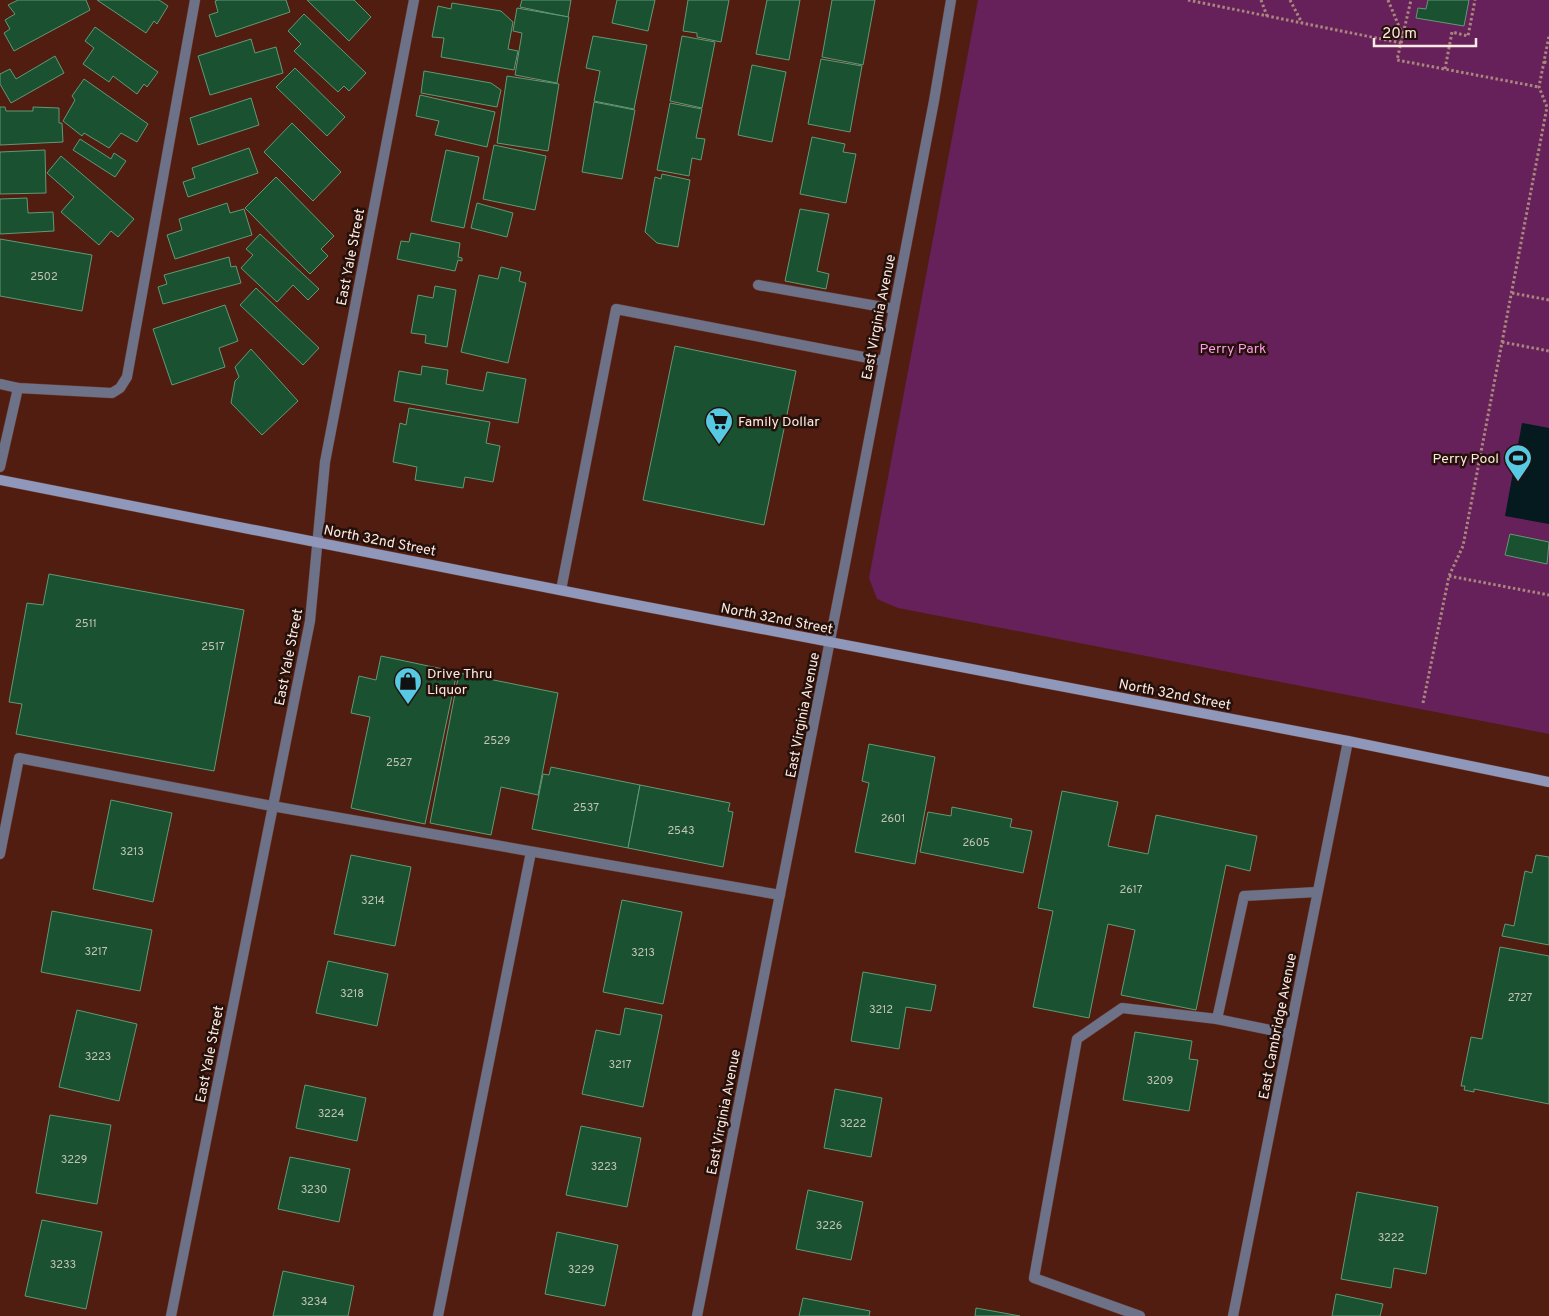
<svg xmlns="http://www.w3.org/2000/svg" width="1549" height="1316" font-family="Overpass,sans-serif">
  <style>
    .green { fill: #66205a }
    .water { fill: #041a1f }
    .building { fill: #195131; stroke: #629975 }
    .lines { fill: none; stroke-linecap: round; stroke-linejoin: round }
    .lane-casing { stroke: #683a2e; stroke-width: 11 }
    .street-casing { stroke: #683a2e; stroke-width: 11 }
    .secondary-casing { stroke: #683a2e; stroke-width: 11 }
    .path { stroke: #aa877d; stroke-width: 3; stroke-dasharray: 2.5 2.5; stroke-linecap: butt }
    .lane { stroke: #6d7289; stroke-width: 10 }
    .street { stroke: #6d7289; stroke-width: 10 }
    .secondary { stroke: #8f97bb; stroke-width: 10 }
    .labels { text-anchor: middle; stroke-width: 5; stroke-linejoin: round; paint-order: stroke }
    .number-label { font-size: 11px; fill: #c4c3b6 }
    .street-label { font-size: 14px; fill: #fde9e3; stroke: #26100a }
    .park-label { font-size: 14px; fill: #fb9ce7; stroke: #26100a }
    .poi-label { font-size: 14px; fill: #fde9e3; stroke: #26100a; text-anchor: start }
  </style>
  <rect width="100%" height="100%" fill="#501d10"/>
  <!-- green -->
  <polygon class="green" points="978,0 1549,0 1549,734 898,608 877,599 869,578"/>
  <!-- water -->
  <polygon class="water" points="1522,423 1549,428 1549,524 1505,516"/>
  <!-- building -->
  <g class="building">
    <polygon points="18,0 86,0 90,10 14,51 4,33 10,29 5,20 15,14 8,5"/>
    <polygon points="97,0 159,0 168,6 157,24 154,21 146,33"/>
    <polygon points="218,0 286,0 290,12 216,37 209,15 218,12 215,1"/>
    <polygon points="307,0 354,0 371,17 349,41"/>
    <polygon points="522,0 571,0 568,17 520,7"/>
    <polygon points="617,0 655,0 648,31 612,23"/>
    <polygon points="688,0 729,0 721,42 697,37 697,33 683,31"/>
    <polygon points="767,0 800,0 789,60 756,54"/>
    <polygon points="832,0 875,0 863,65 822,57"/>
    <polygon points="1428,0 1469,0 1464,26 1416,18 1418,8 1426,9"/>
    <polygon points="452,3 501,11 513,22 508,49 518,51 514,70 441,57 444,38 432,37 438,6 451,9"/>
    <polygon points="517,8 569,17 557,83 515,75 522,33 513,31"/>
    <polygon points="304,14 366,73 349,91 344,86 338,92 294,51 301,44 288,31"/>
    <polygon points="95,27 158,72 147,87 144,84 137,94 113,76 109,82 83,64 94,48 85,41"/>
    <polygon points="593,36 647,45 634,109 594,101 600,71 586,68"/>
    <polygon points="682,36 715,42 702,108 670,101"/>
    <polygon points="251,39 255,53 276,47 283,73 210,95 198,56"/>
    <polygon points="55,56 64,73 11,103 0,84 0,74 10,69 16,79"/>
    <polygon points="821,59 862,66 850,132 808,124"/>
    <polygon points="752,65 786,72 772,142 738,135"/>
    <polygon points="295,68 345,117 327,136 276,87"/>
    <polygon points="424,71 491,83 501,90 497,107 421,93"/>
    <polygon points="507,76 559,84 548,151 497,143"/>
    <polygon points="84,79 148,124 137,142 121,133 109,148 84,133 82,136 63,121 75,100 72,96"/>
    <polygon points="420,95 495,112 487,147 435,135 439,121 416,116"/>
    <polygon points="251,98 259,125 198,145 190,118"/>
    <polygon points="594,102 635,110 622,179 582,172"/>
    <polygon points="670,103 702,109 696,138 705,139 701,160 692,158 689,176 657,170"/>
    <polygon points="0,107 5,107 6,111 33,111 33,107 59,108 59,123 62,123 63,142 0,145"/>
    <polygon points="292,123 341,172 313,201 264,152"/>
    <polygon points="812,137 845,144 843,152 856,154 846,203 800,194"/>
    <polygon points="80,139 111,159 114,153 126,161 115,177 73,150"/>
    <polygon points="494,145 546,156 535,210 483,199"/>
    <polygon points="249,148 258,173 188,197 183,182 195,178 192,168"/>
    <polygon points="45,150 46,193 0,194 0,152"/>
    <polygon points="446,150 479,157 464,228 431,221"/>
    <polygon points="61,156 134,219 118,237 111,231 99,245 61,212 74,197 47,173"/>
    <polygon points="662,174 690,180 678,247 657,243 645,232 655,177 661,179"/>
    <polygon points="276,177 334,236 321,249 328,256 310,274 245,208"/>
    <polygon points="27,198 28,213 53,212 54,231 0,234 0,199"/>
    <polygon points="227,203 230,213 244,209 252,235 175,259 167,235 182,230 179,219"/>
    <polygon points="477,203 513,213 507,237 471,228"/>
    <polygon points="800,209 829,214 817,271 829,274 826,289 785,281"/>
    <polygon points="411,233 460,243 458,257 462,258 462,261 458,260 455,271 397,259 401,241 409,242"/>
    <polygon points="260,234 319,289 308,300 293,285 277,302 241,268 253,255 246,249"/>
    <polygon points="0,239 92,255 82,311 0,296"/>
    <polygon points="229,257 231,267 236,266 241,283 163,304 158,287 167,284 164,275"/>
    <polygon points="501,267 521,272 519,281 526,283 508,363 461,352 479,275 498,279"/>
    <polygon points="435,286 456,290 447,347 425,343 426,335 411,333 418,295 433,298"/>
    <polygon points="256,288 319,348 303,365 240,305"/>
    <polygon points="225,305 238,341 219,348 225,367 172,385 153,329"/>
    <polygon points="675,346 796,371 764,525 643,500"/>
    <polygon points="251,349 298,401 262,435 231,403 235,381 239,377 235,367"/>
    <polygon points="422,366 448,370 446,384 483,391 487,372 526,379 518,423 394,401 399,371 421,375"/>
    <polygon points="409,408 490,422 486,443 500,446 493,482 465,477 463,488 415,480 417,467 393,462 400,423 406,425"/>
    <polygon points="1510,534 1549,542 1547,564 1505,555"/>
    <polygon points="49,574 244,610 214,771 16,734 22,704 9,702 27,603 43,605"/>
    <polygon points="381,656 457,672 425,824 351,808 370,717 351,713 359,676 376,680"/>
    <polygon points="459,673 558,693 538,795 501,787 491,835 430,823"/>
    <polygon points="869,744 935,757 915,864 855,852 869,783 862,781"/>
    <polygon points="551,767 640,785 628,848 532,829 543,774 549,775"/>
    <polygon points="640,785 730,803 728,811 733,812 723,867 628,848"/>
    <polygon points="1062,791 1118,802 1108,846 1148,854 1156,815 1257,836 1250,871 1226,865 1196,1010 1121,995 1135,930 1108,924 1089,1018 1033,1007 1053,911 1038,908"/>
    <polygon points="111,800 172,813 153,902 93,889"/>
    <polygon points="952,807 1012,819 1010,827 1032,831 1023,873 920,852 928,812 951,816"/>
    <polygon points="351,855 411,867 395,946 334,934"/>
    <polygon points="1536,855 1549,857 1549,945 1502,936 1505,924 1514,926 1525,871 1532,873"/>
    <polygon points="622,900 682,912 663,1004 603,992"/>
    <polygon points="52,911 152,930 140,991 41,972"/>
    <polygon points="1500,947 1549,956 1549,1104 1474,1089 1474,1092 1464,1090 1465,1086 1461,1086 1471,1037 1482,1039"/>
    <polygon points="328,961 388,974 377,1026 316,1013"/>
    <polygon points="863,972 936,985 931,1011 906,1007 899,1049 851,1041"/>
    <polygon points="625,1008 662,1015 643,1107 582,1094 596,1030 620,1035"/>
    <polygon points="77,1010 137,1024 119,1101 59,1087"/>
    <polygon points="1135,1032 1192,1041 1189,1059 1198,1060 1189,1111 1123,1100"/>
    <polygon points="305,1085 366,1098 357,1141 296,1128"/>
    <polygon points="835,1089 882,1098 871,1157 824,1148"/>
    <polygon points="50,1115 111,1125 97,1204 36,1193"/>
    <polygon points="581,1126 641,1138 627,1207 566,1195"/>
    <polygon points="290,1157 350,1169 339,1222 278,1209"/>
    <polygon points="808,1190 863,1202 851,1260 796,1249"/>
    <polygon points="1357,1192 1438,1207 1426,1274 1394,1268 1391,1288 1341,1279"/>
    <polygon points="42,1220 102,1232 86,1309 25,1296"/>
    <polygon points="557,1232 618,1245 605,1306 545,1294"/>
    <polygon points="283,1271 354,1286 348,1316 273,1316"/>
    <polygon points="1336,1294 1383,1304 1380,1316 1332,1316"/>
    <polygon points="803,1298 870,1311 869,1316 799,1316"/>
    <polygon points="976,1308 1020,1316 975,1316"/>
  </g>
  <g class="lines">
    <!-- lane casing -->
    <g class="lane-casing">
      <g id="lane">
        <polyline points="758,285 894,309"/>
        <polyline points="561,590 616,309 884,361"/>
        <polyline points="0,854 19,758 272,806 780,895"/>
        <polyline points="1289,1034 1217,1019 1244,896 1317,892"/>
        <polyline points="438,1316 531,852"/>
        <polyline points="1140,1316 1034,1278 1077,1039 1122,1008 1217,1019"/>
      </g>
    </g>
    <!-- street casing -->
    <g class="street-casing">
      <g id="street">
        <polyline points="0,384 18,388 112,393 120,388 127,377 195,0"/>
        <polyline points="0,467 18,388"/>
        <polyline points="171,1316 310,621 325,462 414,0"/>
        <polyline points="697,1316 846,559 934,101 951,0"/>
        <polyline points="1233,1316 1348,741"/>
      </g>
    </g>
    <!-- secondary casing -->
    <g class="secondary-casing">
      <polyline id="secondary" points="0,480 605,599 1348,741 1549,782"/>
    </g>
    <!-- path -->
    <g class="path">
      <polyline points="1188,0 1401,43 1397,60 1539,87"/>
      <polyline points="1261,0 1267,16"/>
      <polyline points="1290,0 1302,23"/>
      <polyline points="1388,0 1403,36"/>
      <polyline points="1401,43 1411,0"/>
      <polyline points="1544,62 1549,63"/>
      <polyline points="1445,69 1452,32 1468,36 1475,0"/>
      <polyline points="1512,293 1549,300"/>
      <polyline points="1502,342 1549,351"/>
      <polyline points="1449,576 1549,595"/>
      <polyline points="1423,703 1449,576 1463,546 1547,107 1539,87 1549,36"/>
    </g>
    <!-- lane -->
    <use href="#lane" class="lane"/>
    <!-- street -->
    <use href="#street" class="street"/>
    <!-- secondary -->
    <use href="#secondary" class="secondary"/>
  </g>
  <!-- icons -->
  <defs>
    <g id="supermarket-pin" transform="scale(1.4375)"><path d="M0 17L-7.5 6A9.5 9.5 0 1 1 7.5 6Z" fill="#57c9e3" stroke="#26100a"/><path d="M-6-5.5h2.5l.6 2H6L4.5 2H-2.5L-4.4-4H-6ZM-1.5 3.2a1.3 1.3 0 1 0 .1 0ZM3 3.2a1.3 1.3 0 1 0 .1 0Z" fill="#111"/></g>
    <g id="stadium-pin" transform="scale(1.4375)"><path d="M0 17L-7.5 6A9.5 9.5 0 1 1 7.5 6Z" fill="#57c9e3" stroke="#26100a"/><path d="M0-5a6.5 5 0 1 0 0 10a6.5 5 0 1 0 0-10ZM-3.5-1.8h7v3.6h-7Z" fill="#111"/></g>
    <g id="shop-pin" transform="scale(1.4375)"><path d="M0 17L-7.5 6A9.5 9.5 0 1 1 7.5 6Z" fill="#57c9e3" stroke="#26100a"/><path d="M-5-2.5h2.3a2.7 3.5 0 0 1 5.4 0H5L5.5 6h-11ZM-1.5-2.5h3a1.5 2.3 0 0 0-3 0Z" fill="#111"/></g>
  </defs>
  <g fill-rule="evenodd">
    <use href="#supermarket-pin" x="719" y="421"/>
    <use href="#stadium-pin" x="1518" y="458"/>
    <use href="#shop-pin" x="408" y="681"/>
  </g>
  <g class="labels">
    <!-- number labels -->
    <g class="number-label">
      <text x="44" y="280">2502</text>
      <text x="86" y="627">2511</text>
      <text x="213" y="650">2517</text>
      <text x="497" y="744">2529</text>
      <text x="399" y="766">2527</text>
      <text x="586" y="811">2537</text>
      <text x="893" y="822">2601</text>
      <text x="681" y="834">2543</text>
      <text x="976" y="846">2605</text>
      <text x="132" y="855">3213</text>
      <text x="1131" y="893">2617</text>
      <text x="373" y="904">3214</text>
      <text x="96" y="955">3217</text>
      <text x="643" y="956">3213</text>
      <text x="352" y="997">3218</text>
      <text x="1520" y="1001">2727</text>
      <text x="881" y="1013">3212</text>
      <text x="98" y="1060">3223</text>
      <text x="620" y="1068">3217</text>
      <text x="1160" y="1084">3209</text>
      <text x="331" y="1117">3224</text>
      <text x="853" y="1127">3222</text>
      <text x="74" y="1163">3229</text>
      <text x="604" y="1170">3223</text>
      <text x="314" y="1193">3230</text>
      <text x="829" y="1229">3226</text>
      <text x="1391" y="1241">3222</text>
      <text x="63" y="1268">3233</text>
      <text x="581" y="1273">3229</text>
      <text x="314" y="1305">3234</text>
    </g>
    <!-- street labels -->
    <g class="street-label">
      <text transform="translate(350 257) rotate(-79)" y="5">East Yale Street</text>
      <text transform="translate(878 317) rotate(-79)" y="5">East Virginia Avenue</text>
      <text transform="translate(380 540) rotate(11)" y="5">North 32nd Street</text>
      <text transform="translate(777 618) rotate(11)" y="5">North 32nd Street</text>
      <text transform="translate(288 657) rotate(-79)" y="5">East Yale Street</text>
      <text transform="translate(1175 694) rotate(11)" y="5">North 32nd Street</text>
      <text transform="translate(802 715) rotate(-79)" y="5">East Virginia Avenue</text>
      <text transform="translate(1277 1026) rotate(-79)" y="5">East Cambridge Avenue</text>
      <text transform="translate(209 1054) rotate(-79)" y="5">East Yale Street</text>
      <text transform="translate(723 1112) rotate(-79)" y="5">East Virginia Avenue</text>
    </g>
    <!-- park labels -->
    <g class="park-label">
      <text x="1233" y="353">Perry Park</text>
    </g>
    <!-- poi labels -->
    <g class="poi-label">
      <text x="738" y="426">Family Dollar</text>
      <text x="1499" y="463" text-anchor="end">Perry Pool</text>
      <text x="427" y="678">Drive Thru<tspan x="427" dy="16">Liquor</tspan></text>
    </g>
  </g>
  <!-- scale -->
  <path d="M1374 38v8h102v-8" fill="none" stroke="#fde9e3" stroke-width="2.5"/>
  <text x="1382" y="38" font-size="15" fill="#fde9e3" stroke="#26100a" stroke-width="4" paint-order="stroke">20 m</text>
</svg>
